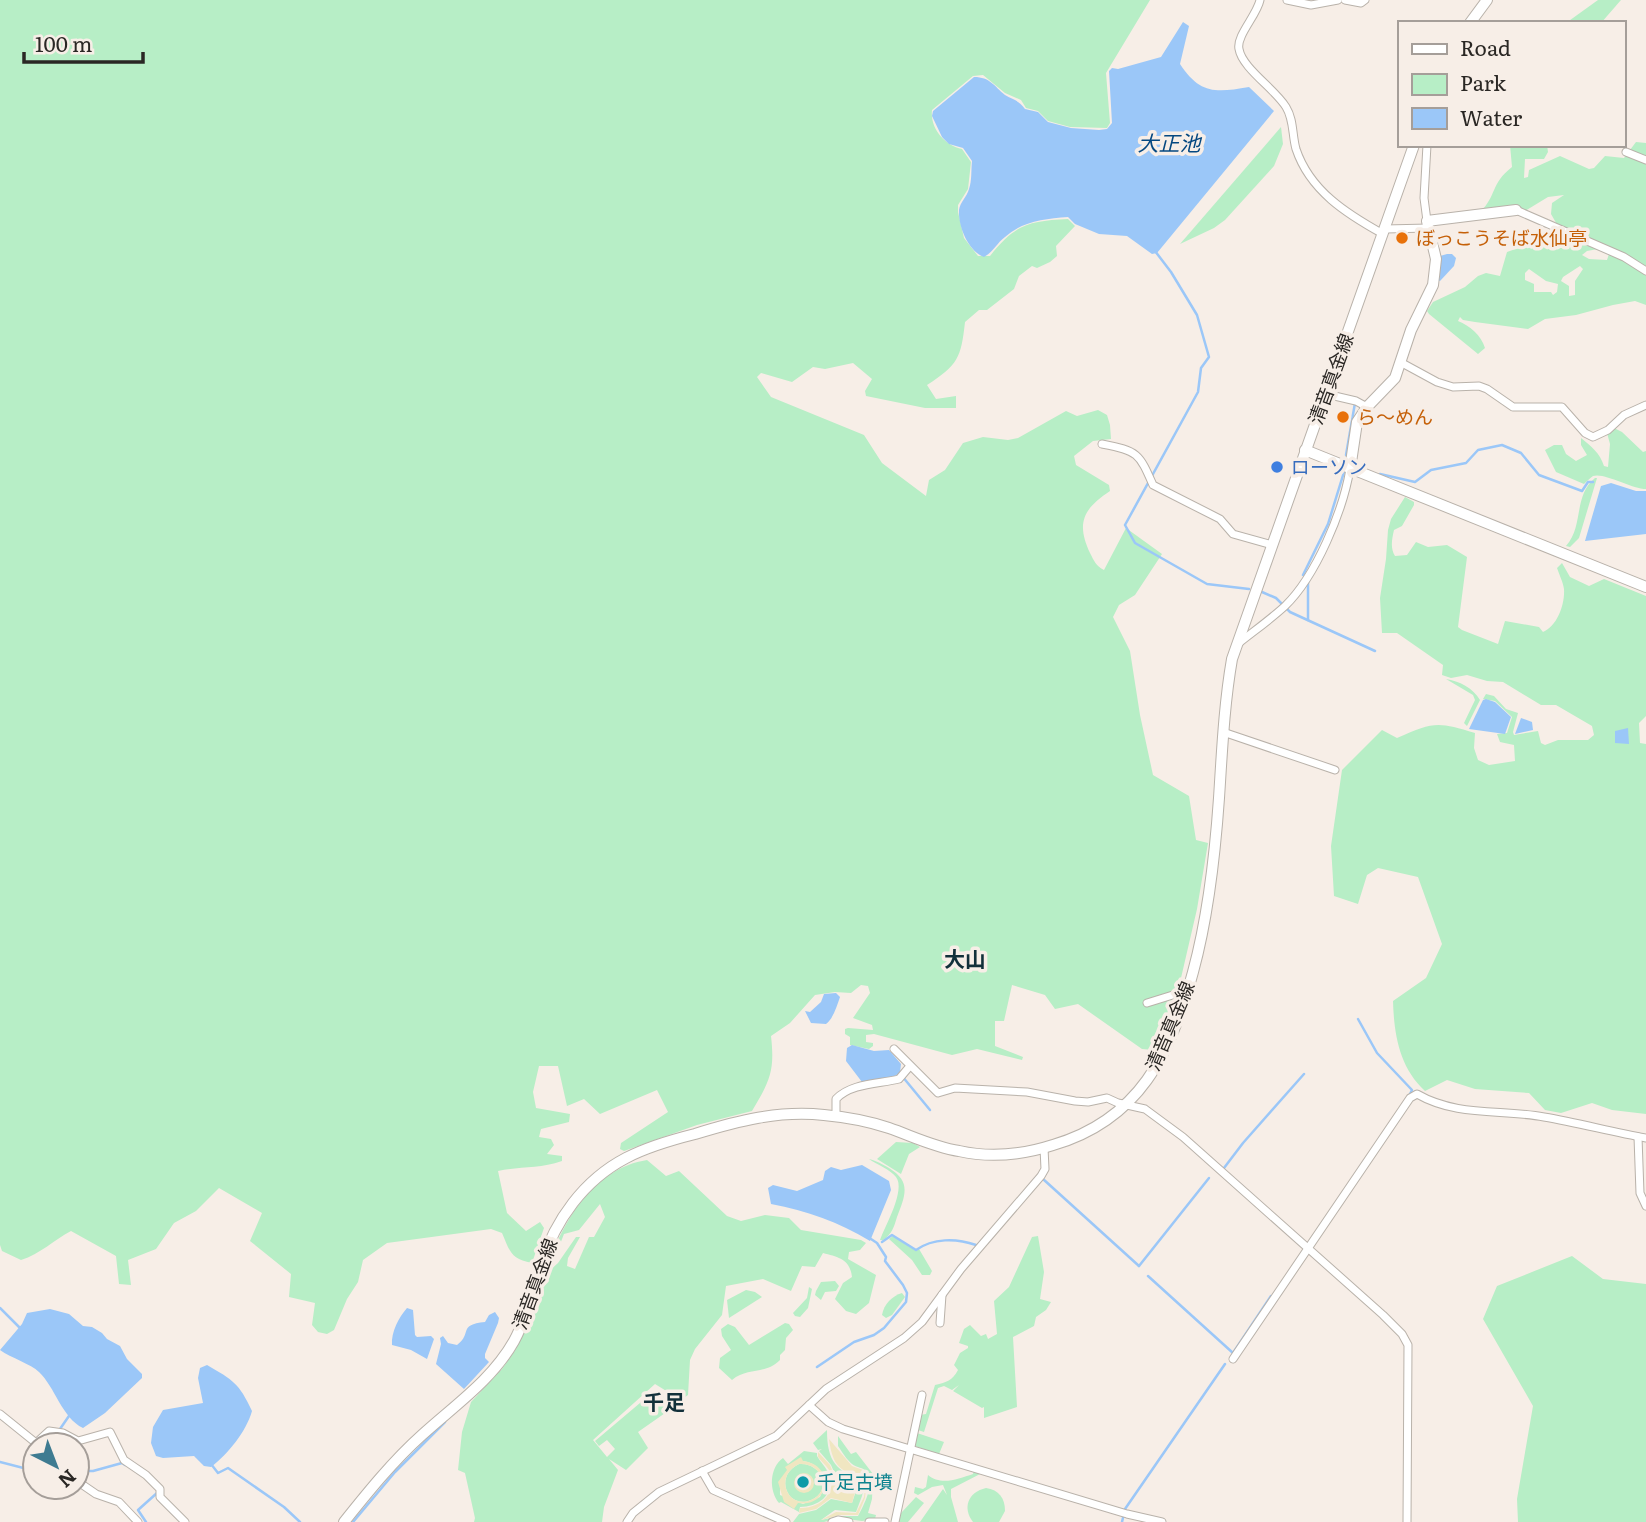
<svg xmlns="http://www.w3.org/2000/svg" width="1646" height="1522" font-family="Literata,'Noto Sans JP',serif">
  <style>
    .green { fill: #b7eec6; fill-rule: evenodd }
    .sand { fill: #f0e6c1; fill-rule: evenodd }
    .water { fill: #9bc7f8 }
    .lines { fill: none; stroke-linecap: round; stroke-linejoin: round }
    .stream { stroke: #9bc7f8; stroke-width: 2.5 }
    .street-casing { stroke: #b9b2aa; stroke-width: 9 }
    .secondary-casing { stroke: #b9b2aa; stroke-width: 12 }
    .street { stroke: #fff; stroke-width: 7 }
    .secondary { stroke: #fff; stroke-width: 10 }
    .food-dot { fill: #e8710a; stroke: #f7eee7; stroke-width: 2.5 }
    .shop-dot { fill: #3f7fe0; stroke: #f7eee7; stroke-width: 2.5 }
    .culture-dot { fill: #0f9aa8; stroke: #f7eee7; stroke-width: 2.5 }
    .labels { text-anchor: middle; stroke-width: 7; stroke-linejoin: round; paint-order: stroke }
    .food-label { font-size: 19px; fill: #c56008; stroke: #f7eee7; text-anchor: start }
    .street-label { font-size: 19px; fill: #2a2724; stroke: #f7eee7 }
    .shop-label { font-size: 19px; fill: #366cbe; stroke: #f7eee7; text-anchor: start }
    .culture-label { font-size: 19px; fill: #0d838f; stroke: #f7eee7; text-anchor: start }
    .water-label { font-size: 21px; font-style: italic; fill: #054881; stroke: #f7eee7 }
    .neighbourhood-label { font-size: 21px; font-weight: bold; fill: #12303a; stroke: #f7eee7 }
  </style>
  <rect width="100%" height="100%" fill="#f7eee7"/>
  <!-- green -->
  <g class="green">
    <path d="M0 0H1150L1106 73 1110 123 1107 128 1070 127 1048 121 1038 111 1026 108 1021 100 1005 93 983 75 973 76 932 110C930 129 945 145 962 149L971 162 968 189 958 205V212L964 238 978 256H990C1015 224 1029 221 1068 219L1075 226 1056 246 1057 256 1050 262 1037 268 1032 266 1019 276 1014 289 987 310H979L965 322C961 358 958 365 927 385L936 399 956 396V408H925L866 396 865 391 872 379 853 363 825 369 813 367 792 382 761 373 757 377 771 397 864 435 882 463 926 496 929 480 945 470 963 443 983 437 1008 440 1018 438 1066 411 1077 416 1098 410 1107 415 1110 425 1111 439 1093 441 1074 456 1076 465 1109 485 1110 491C1083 509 1076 523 1090 553 1094 561 1096 566 1104 570L1126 528 1162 554 1135 595 1119 605 1113 617 1130 651 1140 715 1153 775 1189 796 1196 840 1208 843 1197 909 1181 978 1153 1050 1142 1049 1078 1004 1055 1009 1045 995 1012 985 1004 1021H995V1046L1023 1057 1022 1060 977 1049 952 1055 874 1034 866 1035V1042L873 1043V1046L869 1049 850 1045V1037L845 1034V1029L848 1028 873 1030 872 1025 853 1018 870 993 868 986 861 985 851 993 835 992 815 995 790 1023 771 1036C775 1071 770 1081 752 1111L697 1125 624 1151 620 1149 621 1143 668 1112 657 1090 600 1114 584 1099 567 1106 558 1066H539L533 1092 536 1108 570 1114 569 1122 541 1129 539 1137 551 1139 554 1145 547 1154 562 1156V1161C539 1169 521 1166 498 1171L507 1213 526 1231 540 1222 544 1228 532 1263C511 1259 510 1252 502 1233L491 1229 387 1243 363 1260 358 1282 347 1299 334 1330 327 1334 318 1332 312 1325 315 1303 289 1297 291 1274 250 1241 262 1213 219 1188 196 1211 174 1223 156 1249 128 1260 131 1285 119 1284 116 1256 71 1231C54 1240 40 1254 21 1260L2 1251 0 1245Z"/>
    <polygon points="1598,0 1621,0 1601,23 1566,23"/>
    <polygon points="1281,127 1283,144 1274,166 1225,220 1214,228 1180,244"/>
    <path d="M1636 142 1646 143V305L1635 301 1613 305 1576 315 1545 319 1528 329 1475 322 1463 320 1460 317 1458 321C1470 326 1481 335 1485 348L1478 354 1429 314 1427 311 1433 302 1465 287 1478 276 1486 273 1500 276 1507 252 1555 235H1563L1551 214 1552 203 1564 195 1548 197 1525 211 1480 212C1497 196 1490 184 1512 167L1510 145H1547L1548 152 1544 159H1525L1524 178 1528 177 1529 170 1560 156 1589 169 1594 168 1605 156 1624 158ZM1598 249 1609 254 1607 260 1589 259 1582 255 1587 251ZM1580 266 1583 269 1575 281V295L1569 296V286L1561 281 1563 277ZM1529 269 1546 281 1558 284 1557 292 1553 295 1551 292H1534V284L1525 280V273Z"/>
    <path d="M1614 428 1622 432 1643 452 1646 451V489C1632 489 1604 472 1593 476 1590 478 1587 481 1584 484L1556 472 1545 450 1554 445H1562L1566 454 1576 461 1587 455 1581 445V438C1591 446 1600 453 1604 466L1608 467 1610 444 1607 433Z"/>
    <path d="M1595 478H1597L1579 538 1570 547 1566 546C1584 526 1573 496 1595 478Z"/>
    <path d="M1405 497 1414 502V505L1402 526 1394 530C1392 539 1390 548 1395 556L1407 555 1416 542 1428 547 1447 545 1467 557 1458 627 1462 630 1498 644 1505 621 1539 627 1543 632C1557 626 1565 605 1564 589 1563 582 1559 574 1557 568L1562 563 1570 577 1589 586 1604 579 1646 596V716L1639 723 1640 743 1646 744V1114L1612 1110 1592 1103 1561 1113 1545 1110 1529 1093 1475 1089 1447 1080 1425 1091C1399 1067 1394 1034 1393 1001L1426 978 1442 944 1418 877 1378 868 1367 875 1358 904 1334 896 1331 846 1342 770 1382 730 1397 738C1433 722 1437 721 1475 733L1474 748 1478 760 1489 765 1515 761 1514 745 1500 742 1497 734 1507 733 1512 717 1495 701 1483 699 1486 694 1494 696 1506 709 1518 713 1513 732 1514 735 1538 731 1541 743 1545 745 1558 740H1588L1594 735 1592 726 1556 705H1541L1503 682 1487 681 1467 675 1451 678 1442 675 1443 665 1397 633H1382L1380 598 1386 559 1388 530 1391 519Z"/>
    <path d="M1446 679C1459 681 1473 688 1480 700L1467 726 1464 723 1475 700 1473 695Z"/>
    <polygon points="896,1142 913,1143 920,1147 909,1154 901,1174 877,1159"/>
    <path d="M869 1159C877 1161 882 1164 889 1168 912 1182 905 1196 897 1217 894 1227 892 1234 883 1240H880C885 1226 906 1190 896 1177 891 1170 876 1164 869 1159Z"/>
    <path d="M647 1160 666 1176 679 1171 727 1216 741 1221 765 1215 789 1218 801 1230 861 1240 866 1243 860 1250 849 1252 848 1259 876 1275 869 1303 856 1314 846 1311 835 1299 843 1283 852 1277C850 1259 838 1257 823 1253L815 1267 802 1266 791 1291 763 1279 726 1286 722 1315 695 1349 690 1360 688 1395 681 1400 655 1384 593 1440 607 1457 615 1449 607 1440 599 1446 595 1441 653 1392 661 1391 678 1404 638 1432 648 1448 626 1470 609 1459 618 1470 604 1507 602 1522H474L475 1518 465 1473 458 1470 462 1432 471 1402 502 1369 516 1349 547 1273 558 1263 576 1237H580L568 1258 567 1266 575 1269 589 1237H594L605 1217 600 1204 579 1230 564 1234 555 1257 548 1266C563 1220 595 1168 647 1160Z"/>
    <polygon points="893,1236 916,1251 919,1249 932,1271 930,1275 922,1275 912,1260 889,1239"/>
    <path d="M1038 1236 1044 1272 1040 1299 1051 1302 1046 1310 1036 1317 1034 1326 1013 1337 1017 1407 984 1418V1407L982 1408 953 1391 959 1385 952 1390 944 1386 938 1388 924 1432 918 1430 920 1415 926 1414 935 1385C947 1382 952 1381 958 1370L954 1365 960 1353 968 1348V1346L959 1343 964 1329 970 1325 981 1336 986 1334 988 1339 997 1334 994 1301 1009 1287 1032 1237Z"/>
    <polygon points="1572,1256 1603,1279 1646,1284 1646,1522 1518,1522 1517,1499 1533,1406 1483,1319 1497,1286"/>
    <polygon points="835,1281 839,1286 836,1291 825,1292 821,1300 815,1295 816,1291 821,1282"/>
    <polygon points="809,1287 812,1289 808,1308 800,1317 795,1316 793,1313 807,1298"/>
    <polygon points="746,1290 755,1292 762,1297 729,1318 727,1300"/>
    <path d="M902 1293 905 1297 892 1315 886 1318 882 1315C884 1304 892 1296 902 1293Z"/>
    <path d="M785 1323 789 1324 793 1330 786 1338 785 1350 780 1355V1360C765 1375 748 1367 732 1380L719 1368 720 1358 731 1350 722 1336 721 1329 728 1324 735 1327 749 1345Z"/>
    <path d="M827 1430C827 1461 836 1472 865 1481L862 1496 856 1512 835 1510 821 1520 841 1516H858C864 1505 875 1484 867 1472 863 1467 857 1468 852 1464 847 1460 842 1452 838 1446V1436L851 1454 856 1452 873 1474 872 1499 868 1513 876 1515 875 1519 862 1521 839 1518 824 1522H793L799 1514 816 1510 831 1499 852 1503 858 1485 837 1479 831 1465 819 1451 822 1449 818 1450 813 1443Z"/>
    <polygon points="917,1433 944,1442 939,1454 915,1446"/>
    <path d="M804 1451 817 1453V1456C821 1463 827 1468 829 1475 835 1496 817 1507 800 1507L799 1512 781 1502 779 1503C769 1491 769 1468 783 1458L788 1464ZM803 1461C823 1464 828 1481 820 1497L803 1504 780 1495C780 1475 786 1470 803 1461Z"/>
    <path d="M799 1464C822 1462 833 1491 811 1500 788 1510 773 1476 799 1464Z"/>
    <path d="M974 1470 982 1473 951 1489V1497L958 1522H920L943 1489 947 1495 943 1485 932 1487 918 1495 914 1493 915 1487 923 1489 926 1487 928 1475C941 1486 958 1479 973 1474Z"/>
    <path d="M986 1488C999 1490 1005 1498 1005 1511L999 1522H973C962 1508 968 1492 986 1488Z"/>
    <polygon points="916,1497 924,1503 908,1522 899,1522 901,1513"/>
  </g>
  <!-- sand -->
  <g class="sand">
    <path d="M829 1439 852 1466 863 1470 867 1476 865 1498 858 1515H840L821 1520 836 1512 856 1513 864 1497 866 1481C840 1470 833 1468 829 1439Z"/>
    <path d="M818 1452 830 1465 836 1479 857 1485 852 1503 831 1498 816 1509 799 1513 800 1508C820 1509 839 1492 829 1470 826 1465 821 1461 818 1457Z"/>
    <path d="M801 1457 803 1461C836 1465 830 1508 798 1503L794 1509 784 1502 778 1482 787 1470 785 1467ZM799 1464C822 1462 833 1491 811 1500 788 1510 773 1476 799 1464Z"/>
    <circle cx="804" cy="1483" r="10"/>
  </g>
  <!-- water -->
  <g class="water">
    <path d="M1183 22 1189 26 1180 64C1200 94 1215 93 1249 87L1274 111 1157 253 1152 254 1127 236 1099 234 1075 224 1068 217C1044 219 1023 221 1005 237 997 243 993 252 984 257 968 251 958 226 959 210 960 202 967 197 969 189 972 181 971 170 972 161L963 148 949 144 942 137 932 116 933 111 974 77C990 77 994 86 1005 95 1013 100 1019 100 1025 109L1038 112 1048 122 1071 128 1099 130 1107 129 1112 123 1109 71 1112 68 1118 69 1161 57Z"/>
    <polygon points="1447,254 1452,254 1456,258 1454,266 1440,281 1438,280 1440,256"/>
    <polygon points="1611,483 1636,491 1646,491 1646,534 1585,541 1601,486"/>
    <polygon points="1486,699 1495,702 1511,717 1505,734 1469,729 1483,700"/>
    <polygon points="1521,718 1532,722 1533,730 1515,734"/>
    <polygon points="1628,728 1629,744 1615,743 1615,731"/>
    <path d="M836 993 840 997C837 1006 833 1019 826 1024L811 1023 805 1011 810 1012 821 1002 824 994Z"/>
    <polygon points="852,1045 874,1051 889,1050 901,1064 900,1073 891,1078 862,1082 846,1061 847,1048"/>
    <path d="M862 1165 889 1181 891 1190 870 1241C839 1222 807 1211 771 1204L768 1188 773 1185 797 1191 823 1180 825 1171 831 1167 841 1170Z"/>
    <path d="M407 1308 413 1310 415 1335 417 1337 431 1336 434 1339 427 1359 411 1350 392 1345C391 1332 399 1317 407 1308Z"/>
    <path d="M50 1309 69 1314 83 1326 92 1327 102 1333 107 1339 120 1346 127 1359 142 1374V1378L105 1413 83 1428C62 1418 55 1387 39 1372 31 1364 11 1358 0 1350L22 1324 27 1313Z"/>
    <path d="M495 1312 499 1318 498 1323 485 1354V1358L489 1362 464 1389 436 1364 441 1344 440 1338 443 1336 448 1343 457 1345C473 1333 457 1325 485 1322L489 1315Z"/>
    <path d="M207 1365C233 1380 239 1383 252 1411 246 1432 228 1454 211 1467L204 1466 194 1456 163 1458 156 1456 151 1443 153 1427 163 1410 203 1403 198 1378 200 1368Z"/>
  </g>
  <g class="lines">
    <!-- stream -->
    <g class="stream">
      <polyline points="1155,251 1171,272 1197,315 1209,357 1201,368 1198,392 1125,525 1135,543 1207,584 1249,589"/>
      <polyline points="1346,455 1355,403"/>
      <polyline points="1380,474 1415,482 1431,470 1466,463 1478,450 1502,445 1521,453 1539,475 1582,491 1588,482 1593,482"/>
      <polyline points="1303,575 1328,524 1344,472"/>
      <polyline points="1262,592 1276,598 1290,612 1375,651"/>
      <polyline points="1308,620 1308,581"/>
      <polyline points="1358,1019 1377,1053 1412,1090 1410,1094"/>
      <polyline points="902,1076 930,1110"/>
      <polyline points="1224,1168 1243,1143 1304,1074"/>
      <polyline points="1043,1179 1139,1266"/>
      <path d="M882 1242 892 1235 916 1250C933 1238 956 1238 976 1245"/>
      <polyline points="1139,1266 1209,1178"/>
      <polyline points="1148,1276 1233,1353 1271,1296"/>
      <polyline points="0,1308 20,1328"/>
      <polyline points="817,1367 854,1342 874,1335 884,1328 906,1302 907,1293 903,1285 885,1261 886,1257 877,1243 868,1237"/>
      <polyline points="60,1429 71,1413"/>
      <polyline points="58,1437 59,1445"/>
      <polyline points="0,1462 35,1471"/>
      <polyline points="211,1464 218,1473 228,1468 284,1507 300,1522"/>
      <polyline points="77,1471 93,1471 122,1463 125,1465"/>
      <polyline points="146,1522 138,1510 157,1493"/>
      <polyline points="353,1522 395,1472 445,1422"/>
      <polyline points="1122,1522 1125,1509 1225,1364"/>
    </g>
    <!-- street casing -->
    <g class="street-casing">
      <g id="street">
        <path d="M1260 0C1257 15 1236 36 1239 49 1242 68 1275 89 1286 107 1294 120 1292 135 1296 149 1310 191 1347 214 1383 234"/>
        <polyline points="1287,0 1311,5 1338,0"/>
        <polyline points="1345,0 1361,3 1365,0"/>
        <polyline points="1626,152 1646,160"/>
        <polyline points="1516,210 1624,257 1646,271"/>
        <polyline points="1427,221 1424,198 1427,145"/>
        <polyline points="1385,229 1429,228"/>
        <polyline points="1402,363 1437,382 1453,387 1479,386 1487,389 1513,407 1562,407 1585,433 1593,437 1608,430 1624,415 1646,405"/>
        <polyline points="1326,394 1356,401 1367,407"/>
        <path d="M1102 444C1138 451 1139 453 1153 485L1220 519 1233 534 1272 545"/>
        <path d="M1239 643C1254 631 1271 619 1285 606 1316 576 1343 511 1350 469"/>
        <polyline points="1223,732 1335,770"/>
        <polyline points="1147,1003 1176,994 1186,993"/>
        <polyline points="894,1049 938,1093 955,1088 1027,1092 1075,1101 1088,1102 1107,1098 1118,1103 1145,1109 1183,1137 1383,1315 1402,1334 1408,1345 1407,1522"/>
        <path d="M836 1116V1099C851 1083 879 1084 899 1079L910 1066"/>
        <polyline points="1638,1137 1640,1193 1646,1206"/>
        <polyline points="940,1323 942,1295"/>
        <path d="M1233 1359 1410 1098 1417 1094C1457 1117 1501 1109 1544 1117 1579 1123 1612 1132 1646 1138"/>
        <polyline points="809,1405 828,1422 843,1429 1127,1514 1162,1522"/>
        <polyline points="0,1414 36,1443 49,1431 63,1433 78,1441 110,1432 124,1460 146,1475 160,1489 160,1497 185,1522"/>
        <polyline points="702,1471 713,1490 786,1522"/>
        <polyline points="77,1481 96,1494 119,1502 138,1522"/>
        <polyline points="627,1522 633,1513 659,1492 776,1436 826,1389 904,1338 922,1322 961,1269 1041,1176 1045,1169 1044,1148"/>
        <polyline points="832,1522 838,1520 849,1522"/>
        <polyline points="869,1522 885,1522"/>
        <polyline points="895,1522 922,1395"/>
      </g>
    </g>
    <!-- secondary casing -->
    <g class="secondary-casing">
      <g id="secondary">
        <polyline points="1470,23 1487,0"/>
        <polyline points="1305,450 1646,587"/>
        <polyline points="1350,469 1357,422 1367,407 1395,378 1411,330 1433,285 1436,259 1427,221 1516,210"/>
        <path d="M344 1522C368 1492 393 1461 422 1435 455 1405 492 1380 514 1341 527 1317 533 1290 541 1265 555 1220 584 1180 626 1158 647 1147 671 1140 695 1134 737 1121 779 1110 824 1115 846 1117 868 1121 889 1128 912 1136 934 1147 959 1151 990 1158 1022 1155 1053 1145 1139 1120 1171 1054 1193 972 1208 917 1215 856 1219 798 1222 752 1224 705 1232 659L1414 145"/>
      </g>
    </g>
    <!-- street -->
    <use href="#street" class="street"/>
    <!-- secondary -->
    <use href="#secondary" class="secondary"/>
  </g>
  <!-- markers -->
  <g class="food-dot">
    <circle cx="1402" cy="238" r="7"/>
    <circle cx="1343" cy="417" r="7"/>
  </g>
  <circle class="shop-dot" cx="1277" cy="467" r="7"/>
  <circle class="culture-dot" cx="803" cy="1482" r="7"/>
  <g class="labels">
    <!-- food labels -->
    <g class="food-label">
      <text x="1416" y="245">ぼっこうそば水仙亭</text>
      <text x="1357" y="424">ら～めん</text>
    </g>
    <!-- street labels -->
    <g class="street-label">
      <text transform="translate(1331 379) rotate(-70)" y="7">清音真金線</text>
      <text transform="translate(1170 1026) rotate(-67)" y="7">清音真金線</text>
      <text transform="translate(535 1284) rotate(-70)" y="7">清音真金線</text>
    </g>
    <!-- shop labels -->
    <g class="shop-label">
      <text x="1291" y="474">ローソン</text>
    </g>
    <!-- culture labels -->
    <g class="culture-label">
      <text x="817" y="1489">千足古墳</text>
    </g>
    <!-- water labels -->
    <g class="water-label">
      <text x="1169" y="151">大正池</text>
    </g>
    <!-- neighbourhood labels -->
    <g class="neighbourhood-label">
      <text x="965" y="967">大山</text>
      <text x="664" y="1410">千足</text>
    </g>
  </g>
  <!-- legend -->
  <rect x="1398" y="21" width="228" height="126" fill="#f7eee7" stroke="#a59e99" stroke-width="2"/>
  <rect x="1412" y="44" width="35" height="10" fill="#ffffff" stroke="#a59e99" stroke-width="2"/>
  <text x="1460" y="56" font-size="21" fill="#2a2724">Road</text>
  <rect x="1412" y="74" width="35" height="21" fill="#b7eec6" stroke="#a59e99" stroke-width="2"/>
  <text x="1460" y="91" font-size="21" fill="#2a2724">Park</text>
  <rect x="1412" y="108" width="35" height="21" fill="#9bc7f8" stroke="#a59e99" stroke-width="2"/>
  <text x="1460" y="126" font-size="21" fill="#2a2724">Water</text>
  <!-- north arrow -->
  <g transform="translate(56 1466) rotate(138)"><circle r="33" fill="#f7eee7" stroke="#a59e99" stroke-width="2"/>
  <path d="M0-5L12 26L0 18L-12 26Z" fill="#3e7b91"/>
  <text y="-10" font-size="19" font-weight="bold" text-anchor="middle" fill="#2a2724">N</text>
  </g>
  <!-- scale -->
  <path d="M24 52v10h119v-10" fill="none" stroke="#2a2724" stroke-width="3.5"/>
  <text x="35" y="52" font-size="21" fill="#2a2724" stroke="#f7eee7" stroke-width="5" paint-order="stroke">100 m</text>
</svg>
